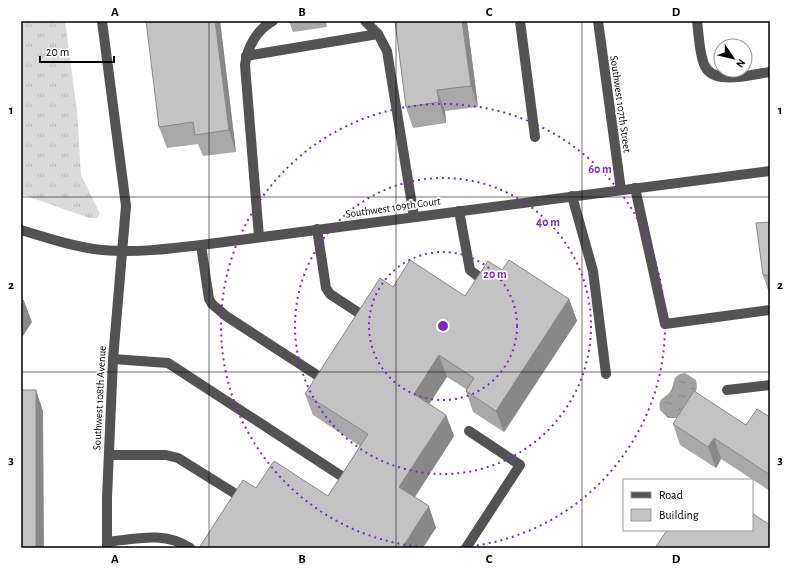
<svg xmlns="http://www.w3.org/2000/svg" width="791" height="569" font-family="'Alegreya Sans',sans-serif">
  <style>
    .grass { fill: url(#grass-tufts) }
    .water { fill: url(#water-ripples) }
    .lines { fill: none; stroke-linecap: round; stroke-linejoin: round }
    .minor { stroke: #535353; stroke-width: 10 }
    .wall { fill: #a8a8a8 }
    .shaded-wall { fill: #888 }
    .building { fill: #c3c3c3; stroke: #888 }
    .grid { fill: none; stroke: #000; stroke-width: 1; stroke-opacity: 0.55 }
    .ring { fill: none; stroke: #7b2cbf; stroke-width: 2; stroke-dasharray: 2 4 }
    .labels { text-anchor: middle; stroke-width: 3.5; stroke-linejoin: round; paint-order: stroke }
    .street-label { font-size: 11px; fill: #000; stroke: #fff }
    .centre { fill: #7b2cbf; stroke: #fff; stroke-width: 2 }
    .ring-label { font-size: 12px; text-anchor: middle; font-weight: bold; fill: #7b2cbf; stroke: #fff; stroke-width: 3.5; stroke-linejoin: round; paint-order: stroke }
    .neatline { fill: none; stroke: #000; stroke-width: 1.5 }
    .grid-label { font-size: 13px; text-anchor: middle; font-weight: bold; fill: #000 }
  </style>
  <defs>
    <pattern id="grass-tufts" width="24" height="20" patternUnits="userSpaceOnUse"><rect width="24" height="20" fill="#dadada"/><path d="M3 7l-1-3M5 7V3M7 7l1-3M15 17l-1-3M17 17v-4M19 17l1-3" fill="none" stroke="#b9b9b9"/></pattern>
    <pattern id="water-ripples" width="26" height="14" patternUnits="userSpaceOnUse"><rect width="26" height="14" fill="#a1a1a1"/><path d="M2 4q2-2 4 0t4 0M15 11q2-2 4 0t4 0" fill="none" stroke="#898989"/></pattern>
  </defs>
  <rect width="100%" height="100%" fill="#fff"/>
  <!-- grass -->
  <polygon class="grass" points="21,21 65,21 77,111 81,175 100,214 97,218 89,218 21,194"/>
  <!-- water -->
  <path class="water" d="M685 373 696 380C699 393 694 392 688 400 684 406 681 412 678 418H668L660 410C658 397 663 400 670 392 676 384 670 375 685 373Z"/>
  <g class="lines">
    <!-- minor -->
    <g class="minor">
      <polyline points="102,21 126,206 113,359 107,498 107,548"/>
      <polyline points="365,21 378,34 387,51 414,217"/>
      <polyline points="520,21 535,137"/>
      <polyline points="598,21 621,190"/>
      <path d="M697 21C699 35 699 52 704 64 712 87 752 74 770 72"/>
      <polyline points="246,56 378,34"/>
      <polyline points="635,188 665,324 770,310"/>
      <polyline points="572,196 593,271 606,374"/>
      <polyline points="459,211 470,270 488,284"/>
      <polyline points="317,229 326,288 330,294 368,319"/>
      <path d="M21 230C47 238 75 247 102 250 135 253 168 249 201 245L770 171"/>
      <path d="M259 237 245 65C247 48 257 29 273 21"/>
      <polyline points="201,245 209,299 212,304 226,316 323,379"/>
      <polyline points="113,359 168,363 349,481"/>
      <polyline points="727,390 770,385"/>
      <polyline points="109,455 166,455 178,458 239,496"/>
      <path d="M107 542C136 539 164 531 190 548"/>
      <polyline points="466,548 520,465 469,431"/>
    </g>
  </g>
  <!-- wall -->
  <g class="wall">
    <polygon points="220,21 236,152 203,156 198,144 167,148 159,127"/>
    <polygon points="289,21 326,21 327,27 293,32"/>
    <polygon points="395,21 467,21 478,107 445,111 446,123 413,128 406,107"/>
    <polygon points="770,222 770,293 769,293 763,275"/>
    <polygon points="502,270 569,299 577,321 504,432 473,412 466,391 466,389 447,377 429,404 446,415 454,436 415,497 436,528 328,496 360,446 313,415 305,394 393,287 465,296"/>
    <polygon points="770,417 770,491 721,459 716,468 680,445 673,424 746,425"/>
  </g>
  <!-- shaded-wall -->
  <g class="shaded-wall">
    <polygon points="215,21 220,21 236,152 229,130"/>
    <polygon points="462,21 467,21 478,107 471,86"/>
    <polygon points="437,90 445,111 446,123 439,102"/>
    <polygon points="569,299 577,321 504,432 496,411"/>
    <polygon points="24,301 32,322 21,339 21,306"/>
    <polygon points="439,355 447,377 422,415 414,394"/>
    <polygon points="36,390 43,411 44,548 36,548"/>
    <polygon points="446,415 454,436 407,509 399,487"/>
    <polygon points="714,438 721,459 716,468 708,447"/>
    <polygon points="429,506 436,528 423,548 402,548"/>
  </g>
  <!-- building -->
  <g class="building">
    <polygon points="146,21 215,21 229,130 195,135 193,122 159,127"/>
    <polygon points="395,21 462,21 471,86 437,90 439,102 406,107"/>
    <polygon points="770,222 770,275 763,275 756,223"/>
    <polygon points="410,260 465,296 488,261 502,270 509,260 569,299 496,411 466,391 474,378 439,355 414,394 446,415 399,487 429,506 402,548 199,548 243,480 256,488 274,461 328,496 368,434 305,394 380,278 393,287"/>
    <polygon points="21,299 24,301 21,306"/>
    <rect x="21" y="390" width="15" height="158"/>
    <polygon points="694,391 746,425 757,409 770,417 770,475 714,438 708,447 673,424"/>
    <polygon points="752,513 770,525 770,548 655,548 667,530 752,530"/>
  </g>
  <!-- grid -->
  <path class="grid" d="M209 21V548M396 21V548M582 21V548M21 197H770M21 372H770"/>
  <!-- distance rings -->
  <g class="ring">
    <circle cx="443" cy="326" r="74"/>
    <circle cx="443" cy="326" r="148"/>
    <path d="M441 548A222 222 0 1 1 445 548"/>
  </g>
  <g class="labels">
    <!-- street labels -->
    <g class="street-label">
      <text transform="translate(621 104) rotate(82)" y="4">Southwest 107th Street</text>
      <text transform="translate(393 207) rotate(-8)" y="4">Southwest 109th Court</text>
      <text transform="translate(99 398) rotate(-87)" y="4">Southwest 108th Avenue</text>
    </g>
  </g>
  <circle cx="443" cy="326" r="6" class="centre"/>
  <g class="ring-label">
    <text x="600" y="173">60 m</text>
    <text x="548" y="226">40 m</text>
    <text x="495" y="278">20 m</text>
  </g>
  <!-- border -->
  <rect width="791" height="569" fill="none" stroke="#ffffff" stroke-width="44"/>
  <!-- legend -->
  <rect x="623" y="479" width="130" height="52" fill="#ffffff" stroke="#999999"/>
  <rect x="631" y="492" width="20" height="6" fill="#535353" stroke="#999999"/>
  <text x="659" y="499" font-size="12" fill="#000000">Road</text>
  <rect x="631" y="509" width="20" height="12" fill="#c3c3c3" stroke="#999999"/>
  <text x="659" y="519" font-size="12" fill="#000000">Building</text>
  <!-- north arrow -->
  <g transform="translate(733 58) rotate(125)"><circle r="19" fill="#ffffff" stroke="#999999"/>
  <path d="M0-3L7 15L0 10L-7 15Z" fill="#000000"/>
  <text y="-6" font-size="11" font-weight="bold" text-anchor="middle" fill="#000000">N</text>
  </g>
  <!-- scale -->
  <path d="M40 56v6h74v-6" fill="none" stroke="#000000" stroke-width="2"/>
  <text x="46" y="56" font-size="12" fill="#000000" stroke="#ffffff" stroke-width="3" paint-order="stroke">20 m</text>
  <rect x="22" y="22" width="747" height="525" class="neatline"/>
  <g class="grid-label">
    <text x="115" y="16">A</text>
    <text x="302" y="16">B</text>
    <text x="489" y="16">C</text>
    <text x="676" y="16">D</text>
    <text x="11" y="114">1</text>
    <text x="780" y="114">1</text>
    <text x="11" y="289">2</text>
    <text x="780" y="289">2</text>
    <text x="11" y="464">3</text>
    <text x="780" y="464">3</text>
    <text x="115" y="563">A</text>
    <text x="302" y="563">B</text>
    <text x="489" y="563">C</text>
    <text x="676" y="563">D</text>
  </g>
</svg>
